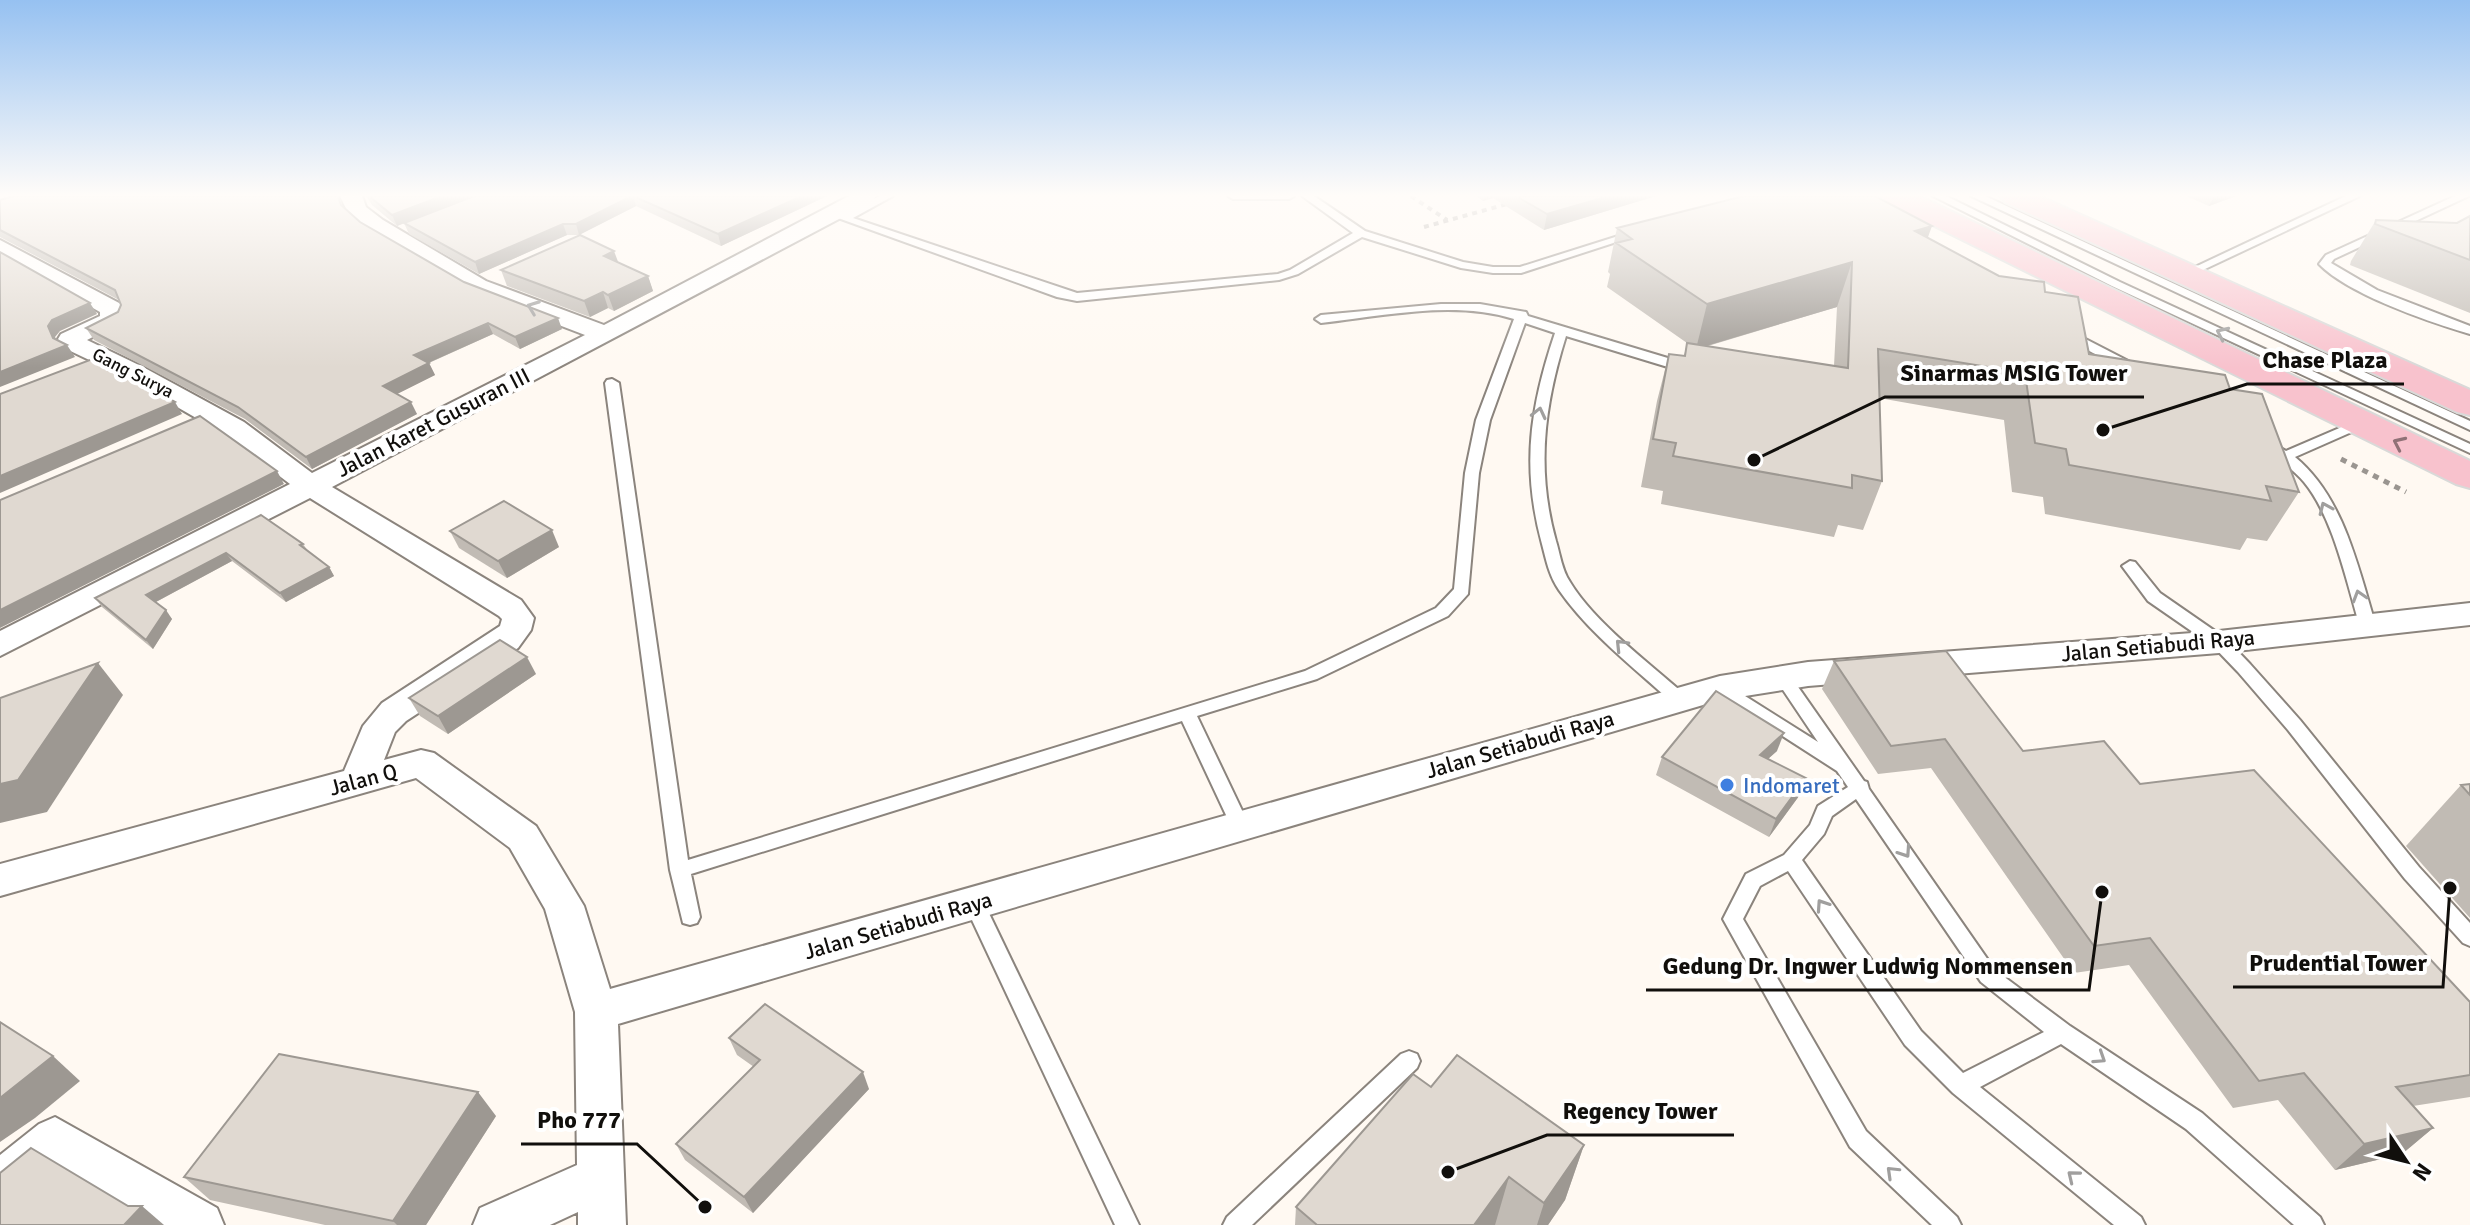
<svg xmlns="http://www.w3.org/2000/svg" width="2470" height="1225" font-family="Signika,sans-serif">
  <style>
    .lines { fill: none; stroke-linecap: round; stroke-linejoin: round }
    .service-casing { stroke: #8b847d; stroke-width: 4 }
    .minor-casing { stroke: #8b847d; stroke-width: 4 }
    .primary-casing { stroke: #d9d9d8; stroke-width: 4 }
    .path-far1 { stroke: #9a9590; stroke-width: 4; stroke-dasharray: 5 5; stroke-linecap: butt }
    .path { stroke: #9a9590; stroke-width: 5; stroke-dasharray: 6 6; stroke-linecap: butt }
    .service { fill: #fff; fill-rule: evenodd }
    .minor { fill: #fff; fill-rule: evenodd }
    .primary { fill: #f8c2cd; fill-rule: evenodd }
    .wall { fill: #c1bbb4; fill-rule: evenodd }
    .shaded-wall { fill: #9d9892 }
    .building { fill: #e0d9d1; stroke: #9d9892; stroke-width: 2 }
    .oneway { stroke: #a09f9e }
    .oneway2 { stroke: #907176 }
    .shop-dot { fill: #3f7fe0; stroke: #fff; stroke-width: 3 }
    .labels { text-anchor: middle; stroke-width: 8; stroke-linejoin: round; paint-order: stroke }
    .far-street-label { font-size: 18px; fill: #110f0c; stroke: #fff }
    .street-label { font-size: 22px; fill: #110f0c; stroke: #fff }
    .shop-label { font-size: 22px; fill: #366cbe; stroke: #fff; text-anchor: start }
    .leader { fill: none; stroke: #110f0c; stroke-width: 3 }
    .callout-dot { fill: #110f0c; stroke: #fff; stroke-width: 3 }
    .callout-label { font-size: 24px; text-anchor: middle; font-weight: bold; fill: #110f0c; stroke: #fff; stroke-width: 8; stroke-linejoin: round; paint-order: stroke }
  </style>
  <rect width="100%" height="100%" fill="#fff9f2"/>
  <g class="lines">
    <!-- service casing -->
    <g class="service-casing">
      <g id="service">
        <polygon points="880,196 893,196 853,218 1077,293 1278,274 1290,270 1353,233 1302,196 1314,196 1365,231 1463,262 1493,267 1520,267 1631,232 1641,234 1521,273 1493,273 1461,268 1362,237 1298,274 1279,280 1077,301 1057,297 827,214 832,211 843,214"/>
        <polygon points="1228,196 1294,196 1289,199 1233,199"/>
        <polygon points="1933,196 1946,196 2120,282 2470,444 2470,453 2112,286"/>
        <polygon points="1971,196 1985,196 2470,421 2470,430"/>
        <polygon points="2346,196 2360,196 2188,277 2178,275"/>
        <path d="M2455 196H2469L2334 259 2331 263 2377 290 2470 326V334C2429 322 2348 294 2319 264L2326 255Z"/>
        <path d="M1441 304H1480L1526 312 1528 316 1691 365 1692 368 1686 372 1681 371 1566 336C1544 406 1536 470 1556 541 1560 554 1562 571 1570 582 1594 622 1649 663 1684 694L1687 698 1684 702H1672C1633 667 1589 633 1559 590 1549 576 1546 559 1542 544 1521 467 1530 407 1555 333L1525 323 1490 420 1479 473 1468 594 1448 616 1317 679 1197 716 1249 825 1247 830 1240 832 1233 830 1182 721 691 874 700 917 697 923 690 925 683 923 670 870 605 383 607 380 612 379 619 383 688 860 1305 671 1436 608 1454 589 1465 473 1476 420 1514 319C1453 300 1384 316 1321 323L1315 319 1321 315Z"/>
        <polygon points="2068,330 2134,364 2135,367 2129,371 2124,370 2064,337 2062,334"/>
        <path d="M2358 420 2365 424 2363 427 2295 457C2343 496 2358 567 2375 623L2367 628 2359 623C2346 580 2333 517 2304 482 2292 467 2274 458 2261 445L2268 441 2286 451Z"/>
        <polygon points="2130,561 2135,562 2160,593 2225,638 2250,664 2300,720 2419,867 2470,923 2470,946 2463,943 2405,879 2288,730 2238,672 2213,646 2148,601 2122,566"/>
        <path d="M1783 672 1789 674 1864 781 1867 782 1869 789 1995 970 2070 1026 2202 1113 2320 1217 2324 1225H2294L2186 1129 2061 1044 1980 1087 2141 1217 2145 1225H2114L1953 1093 1905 1045 1788 871 1760 886 1743 919 1866 1131 1957 1217 1961 1225H1932L1850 1147 1723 919 1746 874 1784 855 1810 825 1818 806 1848 787 1837 771 1714 692 1712 688 1714 684H1726L1818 742 1775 678 1777 674ZM1856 799 1981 982 2044 1032 1963 1073 1921 1031 1802 860 1824 834 1832 816Z"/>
        <polygon points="974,895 981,897 984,903 1139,1225 1115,1225 964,903 967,897"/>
        <polygon points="1409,1051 1417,1054 1420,1061 1417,1068 1252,1225 1223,1225 1227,1217 1401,1054"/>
      </g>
    </g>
    <!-- minor casing -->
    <g class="minor-casing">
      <g id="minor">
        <polygon points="340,196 362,196 366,207 383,220 486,281 604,325 849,196 876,196 873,201 332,487 521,600 534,618 531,630 518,648 406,721 395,732 384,760 421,750 434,753 536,826 584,906 610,989 1720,676 1808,662 2219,631 2470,603 2470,625 2219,653 1808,686 1720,700 618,1024 626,1225 578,1225 578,1212 550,1225 473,1225 480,1208 577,1165 575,1012 545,909 510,848 416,778 0,896 0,864 344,771 363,726 382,703 500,626 502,619 499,616 310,498 0,656 0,631 290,484 224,434 125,377 62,347 58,339 61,334 100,316 100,312 0,256 0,240 121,304 125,317 122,322 87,340 143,367 244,422 312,473 585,335 470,291 367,230 349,215"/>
        <polygon points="55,1117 217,1208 224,1225 155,1225 58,1166 17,1200 0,1207 0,1155 39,1124"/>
      </g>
    </g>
    <!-- primary casing -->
    <g class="primary-casing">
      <g id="primary">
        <polygon points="1881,196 1919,196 2470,461 2470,488 2456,484 1886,202"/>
        <polygon points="2000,196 2039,196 2470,390 2470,415 2457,412 2005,202"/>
      </g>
    </g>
    <!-- path-far1 -->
    <g class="path-far1">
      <polyline points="1411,196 1447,220"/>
      <polyline points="1424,227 1507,204"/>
    </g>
    <!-- path -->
    <polyline class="path" points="2341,459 2406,492"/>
    <!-- service -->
    <use href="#service" class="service"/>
    <!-- minor -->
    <use href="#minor" class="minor"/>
    <!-- primary -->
    <use href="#primary" class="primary"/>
  </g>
  <!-- wall -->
  <g class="wall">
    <polygon points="339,196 343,207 360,222 464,282 562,329 520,349 493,334 429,363 435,375 397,394 417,414 312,469 245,419 94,340 86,328 118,312 121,305 119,300 0,237 0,200"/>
    <polygon points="366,196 827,196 721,246 636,206 579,235 567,235 479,274 409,234 404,223 397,226 372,205"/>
    <polygon points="1476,196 1656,196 1544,230 1493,198 1483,201"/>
    <polygon points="2186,196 2236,196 2209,206"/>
    <polygon points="2470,216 2470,313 2350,265 2351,261 2376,220 2457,223"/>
    <path d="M1617 228 1928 238 1999 276 2045 292 2089 354 2230 389 2299 492 2267 541 2247 538 2240 550 2045 514 2043 497 2012 492 2004 420 1879 398 1882 481 1863 530 1838 525 1834 537 1661 504 1663 491 1641 487 1657 401 1669 354 1684 356 1687 343 1607 287 1610 274 1608 272ZM1837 307 1834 366 1708 346Z"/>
    <polygon points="618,263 648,276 653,291 614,311 608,308 590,317 507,286 501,270"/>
    <polygon points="261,515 303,544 308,551 329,567 334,576 286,602 232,561 156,602 172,619 153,649 102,607 95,598"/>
    <polygon points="450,531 559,547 507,578 459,548"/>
    <polygon points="1834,661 2023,751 2140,784 2470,1002 2470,1097 2413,1106 2433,1128 2402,1154 2335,1170 2278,1100 2233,1108 2129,965 2074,973 1931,768 1878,774 1822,689"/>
    <polygon points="536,674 448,734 420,716 409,698"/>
    <polygon points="1777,751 1768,759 1799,796 1769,837 1656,775 1662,757"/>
    <polygon points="2470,784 2470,918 2406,846 2461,785"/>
    <polygon points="729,1038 869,1089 753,1213 685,1160 676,1144 754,1067 737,1055"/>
    <polygon points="1431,1087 1584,1145 1565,1200 1548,1225 1295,1225 1296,1207"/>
    <polygon points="496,1116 426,1225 325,1225 210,1200 184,1177"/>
  </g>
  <!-- shaded-wall -->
  <g class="shaded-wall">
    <polygon points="442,196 475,196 397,226 392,215"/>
    <polygon points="633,196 636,206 579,235 576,224"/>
    <polygon points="802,196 827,196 721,246 718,234"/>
    <polygon points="1484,196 1493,196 1493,198 1483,201"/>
    <polygon points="1609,196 1656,196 1544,230 1547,214"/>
    <polygon points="2214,196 2236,196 2209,206"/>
    <polygon points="563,224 567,235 479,274 475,262"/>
    <polygon points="1932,226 1916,270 1915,231"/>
    <polygon points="614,251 620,267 604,256"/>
    <polygon points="1852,262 1837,307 1696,349 1707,304"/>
    <polygon points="648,276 653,291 614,311 608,295"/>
    <polygon points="603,292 608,308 590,317 584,301"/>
    <polygon points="90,303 97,314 60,331 55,337 60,348 67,345 75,357 0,387 0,372 53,338 48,326 52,320"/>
    <polygon points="558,318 562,329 520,349 515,337"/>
    <polygon points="488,323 493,334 419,367 414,355"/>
    <polygon points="429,363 435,375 389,398 383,386"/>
    <polygon points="175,402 182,414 0,493 0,476"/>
    <polygon points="411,402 417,414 312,469 306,457"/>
    <polygon points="277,471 284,484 0,628 0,610"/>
    <polygon points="552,530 559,547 507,578 498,561"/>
    <polygon points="226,553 232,561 152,604 146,595"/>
    <polygon points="329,567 334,576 286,602 280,593"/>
    <polygon points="166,610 172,619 153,649 146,640"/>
    <polygon points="527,657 536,674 448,734 438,716"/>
    <polygon points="98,663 123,695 47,812 0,823 0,784"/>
    <polygon points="1784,733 1777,751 1753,772 1760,755"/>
    <polygon points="1806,778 1799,796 1769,837 1776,819"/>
    <polygon points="53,1056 80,1081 35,1118 0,1142 0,1098"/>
    <polygon points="863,1072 869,1089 753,1213 744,1197"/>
    <polygon points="478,1092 496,1116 426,1225 397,1225 393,1221"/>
    <polygon points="2433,1128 2402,1154 2335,1170 2364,1144"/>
    <polygon points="1584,1145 1565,1200 1548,1225 1537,1225 1544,1203"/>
    <polygon points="1509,1177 1495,1225 1474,1225"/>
    <polygon points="142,1206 164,1225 124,1225"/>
  </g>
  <!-- building -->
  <g class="building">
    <polygon points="13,196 338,196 341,205 360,222 464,282 558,318 515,337 488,323 414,355 429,363 383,386 411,402 306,457 238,407 86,328 118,312 121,305 115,290 0,230 0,200"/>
    <polygon points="369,196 442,196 392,215"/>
    <polygon points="474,196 632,196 576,224 563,224 475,262 404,223"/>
    <polygon points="633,196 802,196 718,234"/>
    <polygon points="1516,196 1609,196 1547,214"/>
    <polygon points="1744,196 1875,196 1932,226 1915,231 1999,276 2044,282 2045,292 2078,297 2089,354 2225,375 2230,389 2262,394 2299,492 2266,486 2271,501 2069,465 2066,449 2035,443 2025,373 1878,349 1882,481 1852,475 1852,488 1673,456 1676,443 1653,439 1669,354 1685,356 1687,343 1848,368 1852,262 1707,304 1616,243 1632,239 1617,228"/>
    <polygon points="2470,216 2470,260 2375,224 2376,220 2457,223"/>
    <polygon points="580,235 614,251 604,256 648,276 608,295 603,292 584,301 501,270"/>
    <polygon points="0,252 90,303 52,320 48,326 53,338 67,345 0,372"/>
    <polygon points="95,358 175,402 0,476 0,394"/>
    <polygon points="200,416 277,471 0,610 0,500"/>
    <polygon points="504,501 552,530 498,561 450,531"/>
    <polygon points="261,515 303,544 300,545 329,567 280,593 226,553 146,595 166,610 146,640 95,598"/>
    <polygon points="500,640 527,657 438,716 409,698"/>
    <polygon points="1946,651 2023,751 2104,741 2140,784 2254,770 2470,1002 2470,1075 2396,1087 2433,1128 2364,1144 2304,1073 2259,1081 2150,938 2094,946 1945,739 1891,746 1834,661"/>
    <polygon points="98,663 18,780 0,784 0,698"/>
    <polygon points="1716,691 1784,733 1760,755 1806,778 1776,819 1662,757"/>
    <polygon points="2470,784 2470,795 2461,785"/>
    <polygon points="765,1004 863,1072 744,1197 676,1144 760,1060 729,1038"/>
    <polygon points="0,1022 53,1056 0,1098"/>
    <polygon points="279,1054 478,1092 393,1221 184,1177"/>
    <polygon points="1457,1055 1584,1145 1544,1203 1509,1177 1474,1225 1317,1225 1296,1207 1413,1074 1431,1087"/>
    <polygon points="31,1148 128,1206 142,1206 124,1225 0,1225 0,1173"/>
  </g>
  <!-- one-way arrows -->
  <defs><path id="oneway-chevron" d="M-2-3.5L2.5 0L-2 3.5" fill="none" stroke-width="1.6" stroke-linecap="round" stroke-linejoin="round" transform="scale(2)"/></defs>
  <g class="oneway">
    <use href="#oneway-chevron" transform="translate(533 307) rotate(-159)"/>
    <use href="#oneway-chevron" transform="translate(2222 333) rotate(-155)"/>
    <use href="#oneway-chevron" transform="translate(1539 413) rotate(-77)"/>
    <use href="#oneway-chevron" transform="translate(2325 508) rotate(-114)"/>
    <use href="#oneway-chevron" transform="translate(2359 596) rotate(-107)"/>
    <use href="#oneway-chevron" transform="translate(1621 645) rotate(-134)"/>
    <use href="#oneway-chevron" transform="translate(1905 852) rotate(56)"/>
    <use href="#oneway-chevron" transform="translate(1822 905) rotate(-124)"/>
    <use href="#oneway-chevron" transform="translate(2100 1058) rotate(33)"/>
    <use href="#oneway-chevron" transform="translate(1892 1172) rotate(-136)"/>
    <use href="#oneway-chevron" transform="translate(2073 1176) rotate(-141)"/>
  </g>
  <use class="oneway2" href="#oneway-chevron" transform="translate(2399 443) rotate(-155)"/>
  <!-- sky -->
  <linearGradient id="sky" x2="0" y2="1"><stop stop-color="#96c1f1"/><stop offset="0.53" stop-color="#fffcf9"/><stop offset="1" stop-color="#fffcf9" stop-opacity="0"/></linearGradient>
  <rect width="2470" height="368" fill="url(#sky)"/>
  <!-- markers -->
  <circle class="shop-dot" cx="1727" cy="785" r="8"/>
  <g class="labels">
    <!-- far-street labels -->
    <g class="far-street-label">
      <text transform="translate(133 373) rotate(27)" y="6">Gang Surya</text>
    </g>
    <!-- street labels -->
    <g class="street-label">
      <text transform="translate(433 422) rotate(-27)" y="8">Jalan Karet Gusuran III</text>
      <text transform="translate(2158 645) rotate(-5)" y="8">Jalan Setiabudi Raya</text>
      <text transform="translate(1520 744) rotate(-16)" y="8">Jalan Setiabudi Raya</text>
      <text transform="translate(363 779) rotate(-15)" y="8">Jalan Q</text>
      <text transform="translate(898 925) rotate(-16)" y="8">Jalan Setiabudi Raya</text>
    </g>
    <!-- shop labels -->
    <g class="shop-label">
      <text x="1743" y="793">Indomaret</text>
    </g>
  </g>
  <!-- callouts -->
  <path class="leader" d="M2103 430L2247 384H2404M1754 460L1885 397H2144M2450 888L2443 987H2233M2102 892L2089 990H1646M1448 1172L1547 1135H1734M705 1207L637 1144H521"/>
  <g class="callout-dot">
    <circle cx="2103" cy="430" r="8"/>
    <circle cx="1754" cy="460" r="8"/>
    <circle cx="2450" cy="888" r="8"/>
    <circle cx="2102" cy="892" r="8"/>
    <circle cx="1448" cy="1172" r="8"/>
    <circle cx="705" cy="1207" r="8"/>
  </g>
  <g class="callout-label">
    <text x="2325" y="368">Chase Plaza</text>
    <text x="2014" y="381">Sinarmas MSIG Tower</text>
    <text x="2338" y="971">Prudential Tower</text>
    <text x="1868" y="974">Gedung Dr. Ingwer Ludwig Nommensen</text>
    <text x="1640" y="1119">Regency Tower</text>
    <text x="579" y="1128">Pho 777</text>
  </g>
  <!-- north arrow -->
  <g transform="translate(2406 1161) rotate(125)" stroke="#ffffff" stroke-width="6" paint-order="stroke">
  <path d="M0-6L14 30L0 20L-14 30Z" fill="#110f0c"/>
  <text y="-12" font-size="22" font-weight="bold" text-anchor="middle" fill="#110f0c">N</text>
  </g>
</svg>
